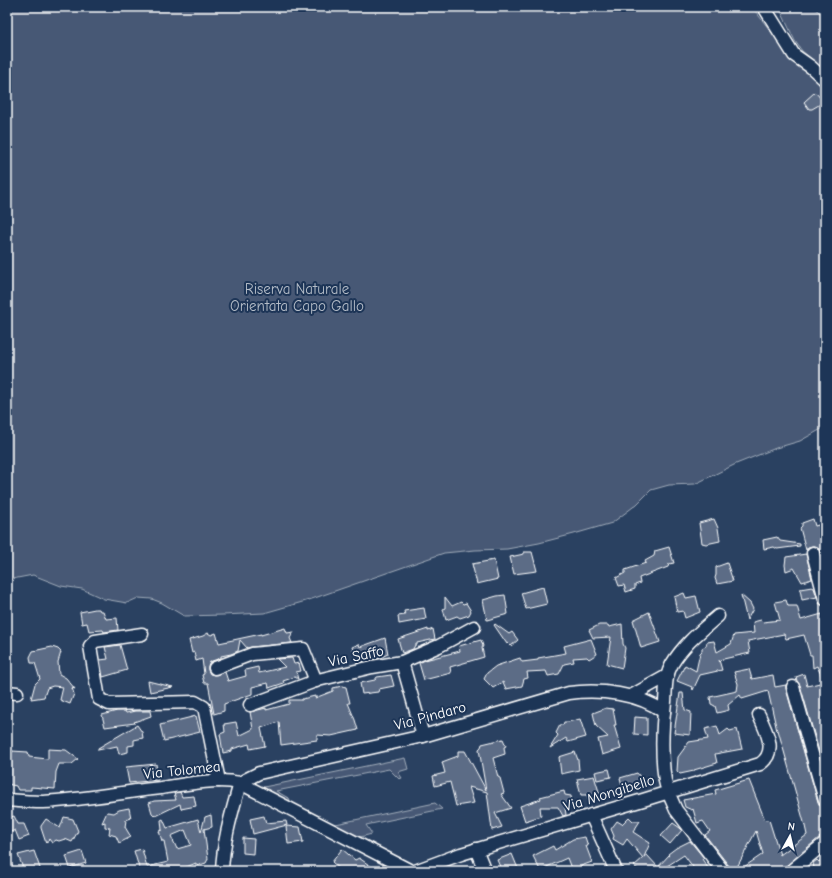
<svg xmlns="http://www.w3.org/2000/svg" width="832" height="878" font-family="'Comic Neue',sans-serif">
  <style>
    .green { fill: #465975; stroke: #a2acba }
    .building { fill: #5b6c86; stroke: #fff; fill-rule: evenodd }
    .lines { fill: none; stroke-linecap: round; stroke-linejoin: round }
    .minor-casing { stroke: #fff; stroke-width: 15 }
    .minor { stroke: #1d3557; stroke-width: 12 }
    .labels { text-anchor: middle; stroke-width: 4; stroke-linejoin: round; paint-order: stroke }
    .park-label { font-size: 15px; fill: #b5bdc8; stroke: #1d3557 }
    .street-label { font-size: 15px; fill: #fff; stroke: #1d3557 }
  </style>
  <rect width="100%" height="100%" fill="#2a4161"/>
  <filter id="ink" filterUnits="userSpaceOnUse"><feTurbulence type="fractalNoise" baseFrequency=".025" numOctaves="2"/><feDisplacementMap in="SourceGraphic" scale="8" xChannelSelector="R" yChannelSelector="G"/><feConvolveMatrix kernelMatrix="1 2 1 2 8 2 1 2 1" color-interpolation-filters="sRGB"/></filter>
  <g filter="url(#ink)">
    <!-- green -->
    <g class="green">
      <polygon points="7,7 752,7 783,47 805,68 811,76 825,85 825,427 800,441 776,448 736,464 695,484 669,485 651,490 637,504 612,523 574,534 539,543 507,549 475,550 444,553 306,601 264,613 223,615 184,616 162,603 152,599 138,598 127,603 104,599 82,589 61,586 33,575 7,580"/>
      <polygon points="779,7 813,7 825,17 825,71 817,65 812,59 802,51 795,41"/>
      <polygon points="405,758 408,769 398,772 402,778 399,779 389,769 276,791 290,799 288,803 259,788"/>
      <polygon points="435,803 442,809 366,825 372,834 356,838 331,825"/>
    </g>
    <!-- building -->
    <g class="building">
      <polygon points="815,92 824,102 812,109 809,109 804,102"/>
      <polygon points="714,519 718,528 720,541 706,544 702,543 699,523"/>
      <polygon points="813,519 815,526 822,524 825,534 824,534 825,538 825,569 820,551 818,547 815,546 812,546 808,547 806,550 800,528 802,526 802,523"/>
      <polygon points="777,537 780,541 800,544 800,546 777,549 774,547 764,549 763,540"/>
      <polygon points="669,547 674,563 669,564 668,567 639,578 640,583 635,585 635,589 626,592 624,585 619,586 616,578 625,573 625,570 646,563 645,561 654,556 655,551"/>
      <polygon points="524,552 532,552 537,571 514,574 510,557 524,554"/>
      <polygon points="806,554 812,579 802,582 794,568 786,571 785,565 786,557"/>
      <polygon points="494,560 498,579 477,584 472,564"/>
      <polygon points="727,563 733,581 717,584 715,578 716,575 716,567"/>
      <polygon points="543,587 547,604 526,609 521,593"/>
      <polygon points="812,587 814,588 817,597 802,600 800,589"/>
      <polygon points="684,593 686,598 696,596 700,612 685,618 683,611 677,612 674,597"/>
      <polygon points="505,595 508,614 487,620 483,600 497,596"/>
      <polygon points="741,595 750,603 753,609 747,620"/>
      <polygon points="445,597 452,606 461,602 463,604 466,603 471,611 469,615 460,618 457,616 446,620 443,609 445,608"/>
      <polygon points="786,600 788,606 797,606 801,620 822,614 825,625 825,772 800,685 797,681 796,677 804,674 807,686 824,682 817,666 813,668 812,655 810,655 804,635 786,639 784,634 748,641 750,653 719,660 722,670 700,675 693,690 692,687 677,681 685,665 696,671 700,653 702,651 702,648 706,646 707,642 714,641 717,652 731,644 734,635 754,633 753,622 761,620 763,622 780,620 775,602"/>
      <polygon points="424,608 426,619 399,624 398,616 405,615 404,611"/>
      <polygon points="95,609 99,609 100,611 103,611 106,619 117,618 118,630 104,632 103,630 89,631 87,623 82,624 80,612"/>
      <polygon points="649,612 660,642 641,648 633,620"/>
      <polygon points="495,624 509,634 512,632 518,640 511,646 508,643 507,644 494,625"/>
      <polygon points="622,624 623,644 625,648 622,668 607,664 611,637 593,638 589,630 599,625 608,625 609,627"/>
      <polygon points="285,628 287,633 294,632 290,638 292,643 251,647 247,648 240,640 238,651 231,654 221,656 221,658 212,661 209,663 208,666 208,670 210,674 214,675 225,672 228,681 246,676 245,670 258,667 259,673 285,667 277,659 292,658 294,664 299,663 301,671 296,672 298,679 295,677 283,681 284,683 269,688 268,683 252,687 252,694 224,704 224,711 214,714 208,683 204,683 202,675 204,674 202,659 196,661 194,652 192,653 189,640 203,636 208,633 211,635 216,633 219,643 261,634 261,635"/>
      <polygon points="428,629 428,631 433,629 435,639 417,643 417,645 415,645 413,649 402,653 398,639"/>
      <polygon points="385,638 388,654 377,659 357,663 352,647 359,644 360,647"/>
      <polygon points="591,639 597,654 589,659 587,657 573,658 574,662 564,664 559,674 548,676 546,671 527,672 528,678 524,679 522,686 506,689 503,682 493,688 484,679 487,673 496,666 520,658 522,662 538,660 538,658 566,653 564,646"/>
      <polygon points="481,640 483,646 482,648 484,657 450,667 451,673 424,680 419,663 425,660 460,651 459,646"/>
      <polygon points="120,645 127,670 103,677 100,660 108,659 105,647"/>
      <polygon points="52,647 58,649 61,652 58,662 59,674 66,678 75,689 72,688 74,694 70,704 60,700 63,687 53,686 47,688 44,697 31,699 35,684 40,679 35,663 31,663 30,657 33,651"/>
      <polygon points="749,669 752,679 773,675 775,687 786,685 786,689 818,802 820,806 825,807 825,834 820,837 780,871 738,871 763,854 756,831 735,871 730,871 729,866 705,835 710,831 703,821 697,823 693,809 692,810 685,807 683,800 716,794 715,790 749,780 765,820 769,820 780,855 807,835 805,826 778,730 777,731 768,691 742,699 740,695 728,705 729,710 717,713 715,706 711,704 710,697 737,691 738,684 734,672"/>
      <polygon points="391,675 394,686 379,689 378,692 362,694 360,683 375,680 377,677"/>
      <polygon points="148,681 156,683 173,687 150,692"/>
      <polygon points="342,686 346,687 350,703 348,703 355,720 358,730 331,736 317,735 317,740 281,745 279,722 261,728 265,746 250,749 249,744 232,749 232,751 223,753 220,734 225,732 224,724 236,722 239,736 253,729 250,712 266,708 266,710 289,704 289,700 302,700 302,699 315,696 315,698 333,691 333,688"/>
      <polygon points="680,693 683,693 685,710 691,712 690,735 674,733"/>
      <polygon points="606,708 613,709 616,725 614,725 621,749 602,755 598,739 608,737 596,726 593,713"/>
      <polygon points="117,711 125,711 126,713 135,711 150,711 151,716 134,722 135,723 105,727 102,715"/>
      <polygon points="196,716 200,732 164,741 160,725"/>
      <polygon points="635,717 647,718 647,735 634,734"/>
      <polygon points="580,719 586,737 568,742 566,738 550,748 558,735 556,733 560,725 563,725 564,722 568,722"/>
      <polygon points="137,725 142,732 143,738 134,740 134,745 128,746 128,752 119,754 117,746 98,750 98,748"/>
      <polygon points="717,726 720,735 728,729 730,731 737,729 742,749 715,754 717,763 694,770 694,771 680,774 677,771 678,757 689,742 708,739 705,729"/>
      <polygon points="503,739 506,746 504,747 505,754 493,758 498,777 500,778 504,793 501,794 511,808 495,813 502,827 492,830 487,792 469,787 474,803 456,806 450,782 435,786 433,776 445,773 442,762 458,756 458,751 465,751 486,790 479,749 481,747 482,744"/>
      <polygon points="48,749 66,750 78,759 72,764 59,764 56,772 55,789 31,787 31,790 18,790 16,786 7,784 7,755 11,755 12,751 28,752 29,757 48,759"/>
      <polygon points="575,752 578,760 579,770 561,774 559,757"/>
      <polygon points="156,764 158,780 129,783 126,767"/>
      <polygon points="609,769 611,777 597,780 595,772"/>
      <polygon points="637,773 642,779 642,787 624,792 620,778"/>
      <polygon points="594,776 601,798 588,800 587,795 581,795 577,779"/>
      <polygon points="564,791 565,795 571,796 572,805 565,807 566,815 563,816 558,807 540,807 541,816 525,821 520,806 541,799 540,797"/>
      <polygon points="180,792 182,797 194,796 196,806 181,809 180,804 155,816 152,813 149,803 154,801 176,800 174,793"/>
      <polygon points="129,808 131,818 126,820 125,827 131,837 119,843 116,836 109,834 110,828 105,827 105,822 102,823 107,812 114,813 119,810"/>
      <path d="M211 815 212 827 204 829 208 859 206 863 196 866V863L177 871H140L134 851 142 849 147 867 168 862 164 841H162L159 831 162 830 161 820 163 819 167 828 198 819 201 832 205 817ZM185 830 191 845 177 849 171 836Z"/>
      <polygon points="14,816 18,824 24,824 29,836 19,840 15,830 7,834 7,818"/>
      <polygon points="264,816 266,823 286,821 287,825 253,834 250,819"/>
      <polygon points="64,817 73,819 78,831 72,842 65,839 59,841 56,840 52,843 49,839 46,843 41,828 41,826 46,819 60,828"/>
      <polygon points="629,817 633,821 640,821 633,832 650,843 644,857 647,855 658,867 669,855 668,854 676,848 690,841 704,858 702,859 710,871 696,871 684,855 661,870 662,871 640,871 634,866 643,858 627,839 623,845 613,839 614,836 611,829 617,821 622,824"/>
      <polygon points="673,823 680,828 682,830 670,844 661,836"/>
      <polygon points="286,826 300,827 303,842 288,844"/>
      <polygon points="585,837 588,846 586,846 592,862 581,866 580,871 572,871 567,858 540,870 533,856 553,846 555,850 573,839"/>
      <polygon points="243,838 254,839 253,854 243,853"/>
      <polygon points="342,849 355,860 359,858 372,867 367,871 342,871 332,862"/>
      <polygon points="34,851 41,871 24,871 18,855"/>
      <polygon points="82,851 86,863 70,868 66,856"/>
      <polygon points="512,854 519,871 502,871 497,860"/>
      <polygon points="825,854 825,871 811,871 814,868 813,863 817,860 819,862"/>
    </g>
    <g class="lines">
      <!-- minor casing -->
      <g class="minor-casing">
        <g id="minor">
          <polyline points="764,7 794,55 811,67 825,80"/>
          <polyline points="813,553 825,599"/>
          <path d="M718 616C701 631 684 644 672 664 665 676 666 689 665 702 662 728 661 755 665 781 667 791 672 801 676 810L723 871"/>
          <polyline points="142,634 95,641 90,646 99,699 109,704 195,702 204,707 219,781"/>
          <polyline points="402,662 423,736"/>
          <polyline points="215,668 252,654 303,649 316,681"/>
          <polyline points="793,687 825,800"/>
          <polyline points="7,692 17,693"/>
          <polyline points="631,696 667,676"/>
          <polyline points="250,705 318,680 372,667 402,662 439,646 474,627"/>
          <path d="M240 783 247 779 259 773 423 736 569 693C599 689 639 693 664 712"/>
          <path d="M7 800C19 801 31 802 43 802 83 800 122 792 161 788 186 784 215 778 240 783L411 871"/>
          <polyline points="591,815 616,871"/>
          <polyline points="476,849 485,871"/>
          <path d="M222 871C223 841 232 812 240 783"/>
          <path d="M415 871 461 854 643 800 760 764C779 751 765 730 759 715"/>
          <polyline points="791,871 825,843"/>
        </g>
      </g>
      <!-- minor -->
      <use href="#minor" class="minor"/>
    </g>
  </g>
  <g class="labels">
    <!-- park labels -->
    <g class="park-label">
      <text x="297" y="294">Riserva Naturale<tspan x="297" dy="17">Orientata Capo Gallo</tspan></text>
    </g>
    <!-- street labels -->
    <g class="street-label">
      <text transform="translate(356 656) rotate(-12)" y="5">Via Saffo</text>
      <text transform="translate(430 716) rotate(-15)" y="5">Via Pindaro</text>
      <text transform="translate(182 770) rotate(-6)" y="5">Via Tolomea</text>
      <text transform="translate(609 793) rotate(-17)" y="5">Via Mongibello</text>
    </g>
  </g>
  <!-- margin -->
  <rect width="832" height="878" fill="none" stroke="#1d3557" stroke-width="24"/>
  <rect x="12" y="12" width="808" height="854" fill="none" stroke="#fff" stroke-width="1.5" filter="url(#ink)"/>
  <!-- north arrow -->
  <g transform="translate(790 836) rotate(8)" stroke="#1d3557" stroke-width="3" paint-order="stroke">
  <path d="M0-3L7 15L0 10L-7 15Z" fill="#ffffff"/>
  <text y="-6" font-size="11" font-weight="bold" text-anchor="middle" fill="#ffffff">N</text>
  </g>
</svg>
